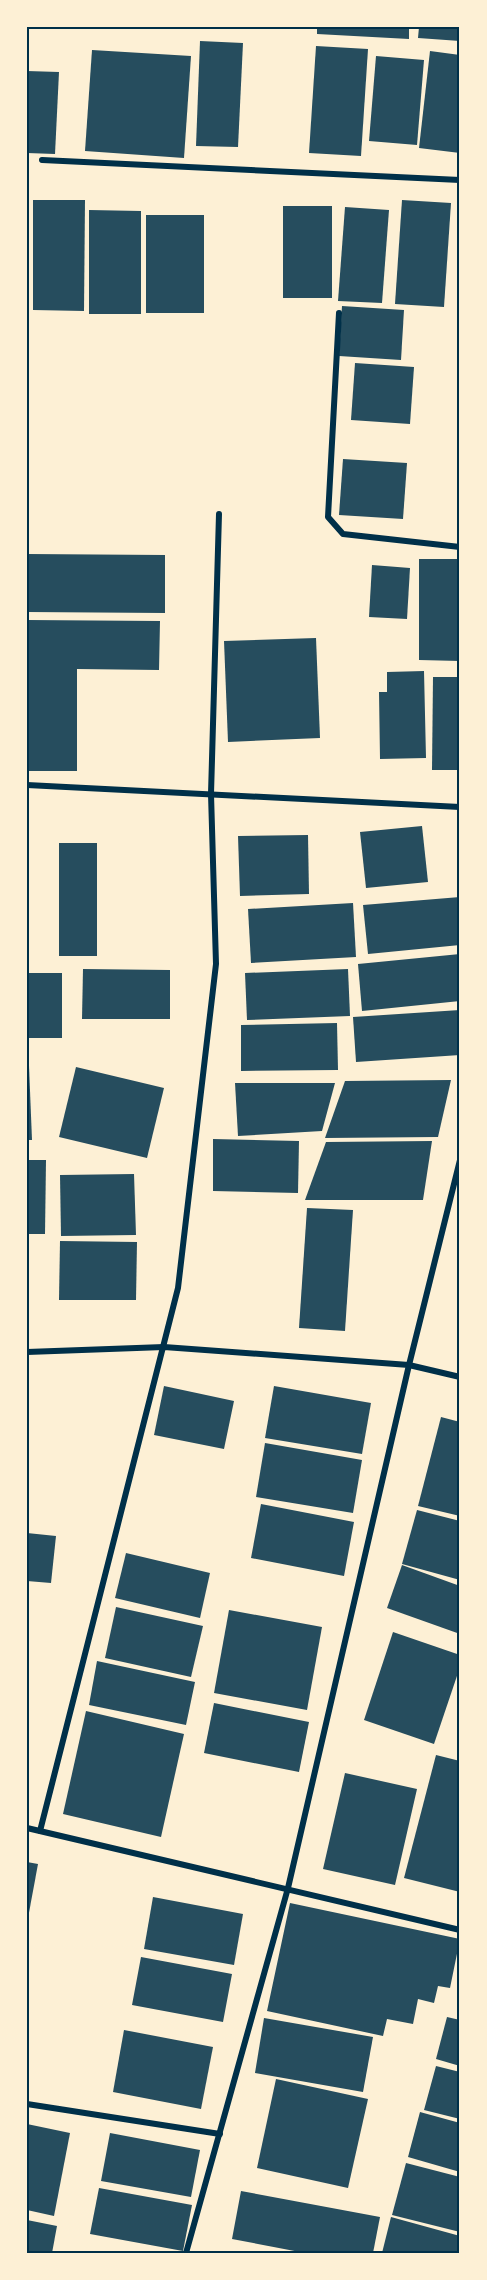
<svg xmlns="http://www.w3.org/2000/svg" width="487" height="2280" font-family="'PT Sans',sans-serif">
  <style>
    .building { fill: #264d5e }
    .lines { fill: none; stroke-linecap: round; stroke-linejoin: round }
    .minor { stroke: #003049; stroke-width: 6 }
    .neatline { fill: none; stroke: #003049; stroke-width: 2 }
  </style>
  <rect width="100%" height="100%" fill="#fdf0d5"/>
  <!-- building -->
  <g class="building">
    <polygon points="317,27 409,27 409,39 317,34"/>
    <polygon points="419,27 460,27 460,41 418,38"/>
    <polygon points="200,41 243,43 238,147 196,146"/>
    <polygon points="316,46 368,49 361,156 309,153"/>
    <polygon points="92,50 191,56 184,158 85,151"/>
    <polygon points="430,51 460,55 460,153 419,148"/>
    <polygon points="376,56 424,60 417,145 369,141"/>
    <polygon points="27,71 59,72 55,154 27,153"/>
    <polygon points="33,200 85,200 84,311 33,310"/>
    <polygon points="402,200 451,203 444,307 395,304"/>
    <rect x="283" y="206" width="49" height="92"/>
    <polygon points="345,207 389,210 382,303 338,301"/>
    <polygon points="89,210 141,211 141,314 89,314"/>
    <rect x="146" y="215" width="58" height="98"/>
    <polygon points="342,306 404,310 401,360 339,356"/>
    <polygon points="355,363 414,367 410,424 351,420"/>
    <polygon points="343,459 407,463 403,519 339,515"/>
    <polygon points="27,554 165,555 165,613 27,612"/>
    <polygon points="419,559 460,559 460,661 419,660"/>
    <polygon points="372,565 410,568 407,619 369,617"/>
    <polygon points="27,620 160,621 159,670 77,669 77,771 27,771"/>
    <polygon points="316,638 320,738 228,742 224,641"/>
    <polygon points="424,671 426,758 380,759 379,692 387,692 387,672"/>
    <polygon points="433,677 460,677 460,770 432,770"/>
    <polygon points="422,826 428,882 366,888 360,832"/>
    <polygon points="308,835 309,894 240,896 238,836"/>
    <rect x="59" y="843" width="38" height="113"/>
    <polygon points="460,897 460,945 368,954 363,905"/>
    <polygon points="353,903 356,957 251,963 248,909"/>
    <polygon points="460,954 460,1001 362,1011 358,964"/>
    <polygon points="83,969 170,970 170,1019 82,1019"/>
    <polygon points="348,969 350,1016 247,1020 245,973"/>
    <rect x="27" y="973" width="35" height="65"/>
    <polygon points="460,1010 460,1055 356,1062 353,1017"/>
    <polygon points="337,1023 338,1070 241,1071 241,1025"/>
    <polygon points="29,1066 32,1140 27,1140 27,1067"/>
    <polygon points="76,1067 164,1088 147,1158 59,1137"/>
    <polygon points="451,1080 438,1137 325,1138 345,1081"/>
    <polygon points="235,1083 335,1083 322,1131 238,1136"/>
    <polygon points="213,1139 299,1141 298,1193 213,1191"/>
    <polygon points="432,1141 423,1200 305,1200 326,1142"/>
    <polygon points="27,1160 46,1160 45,1234 27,1234"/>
    <polygon points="134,1174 136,1235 61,1236 60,1175"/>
    <polygon points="307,1208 353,1210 345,1331 299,1328"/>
    <polygon points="60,1241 137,1242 136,1300 59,1300"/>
    <polygon points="164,1386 234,1401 224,1449 154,1435"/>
    <polygon points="274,1386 371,1403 362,1454 265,1438"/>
    <polygon points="441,1417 460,1422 460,1516 418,1506"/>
    <polygon points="265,1443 362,1460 353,1513 256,1497"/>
    <polygon points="261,1504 354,1522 344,1576 251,1558"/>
    <polygon points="417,1510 460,1521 460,1580 402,1564"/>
    <polygon points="27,1533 56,1536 51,1583 27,1581"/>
    <polygon points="126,1553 210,1573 200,1618 115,1598"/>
    <polygon points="402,1565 460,1586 460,1634 387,1608"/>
    <polygon points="116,1607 203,1626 191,1677 105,1658"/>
    <polygon points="229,1610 322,1627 307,1710 214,1693"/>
    <polygon points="393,1632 460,1655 460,1667 434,1744 364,1720"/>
    <polygon points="97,1661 195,1682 186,1725 89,1705"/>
    <polygon points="214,1703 309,1722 299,1772 204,1753"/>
    <polygon points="86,1711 184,1734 161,1837 63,1814"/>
    <polygon points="436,1755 460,1761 460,1892 404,1878"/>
    <polygon points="345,1773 417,1789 395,1885 323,1869"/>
    <polygon points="27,1862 38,1864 28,1918 27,1918"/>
    <polygon points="153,1897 243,1914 234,1965 144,1949"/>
    <polygon points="290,1903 460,1939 450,1988 438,1986 434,2003 418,1999 413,2024 387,2019 383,2036 267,2011"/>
    <polygon points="141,1957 232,1974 223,2022 132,2005"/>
    <polygon points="447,2017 460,2020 460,2066 436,2059"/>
    <polygon points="264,2018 373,2037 363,2092 255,2073"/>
    <polygon points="124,2030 213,2047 201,2109 113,2092"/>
    <polygon points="436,2066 460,2072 460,2119 424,2110"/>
    <polygon points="276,2079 368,2099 348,2188 257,2168"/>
    <polygon points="420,2112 460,2123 460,2172 408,2157"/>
    <polygon points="27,2124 70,2133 54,2216 27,2210"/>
    <polygon points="110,2133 200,2150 191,2197 101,2181"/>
    <polygon points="406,2163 460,2177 460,2232 392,2215"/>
    <polygon points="99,2188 192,2205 183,2251 90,2234"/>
    <polygon points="241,2191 380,2217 373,2253 305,2253 232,2239"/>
    <polygon points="391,2217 460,2236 460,2253 382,2253"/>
    <polygon points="27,2220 57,2226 52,2253 27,2253"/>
  </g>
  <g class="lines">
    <!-- minor -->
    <g class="minor">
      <polyline points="42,160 460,180"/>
      <polyline points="339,313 328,517 343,534 460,547"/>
      <polyline points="27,785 460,807"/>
      <polyline points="27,1352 164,1347 409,1365 460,1377"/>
      <polyline points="27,1828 460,1930"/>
      <polyline points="40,1831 178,1288 216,964 211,794 219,514"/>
      <polyline points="27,2104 220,2134"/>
      <polyline points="186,2253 288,1888 409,1365 460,1160"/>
    </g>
  </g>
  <!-- border -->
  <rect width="487" height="2280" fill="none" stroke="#fdf0d5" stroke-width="57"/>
  <rect x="28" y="28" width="430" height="2224" class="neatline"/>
</svg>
